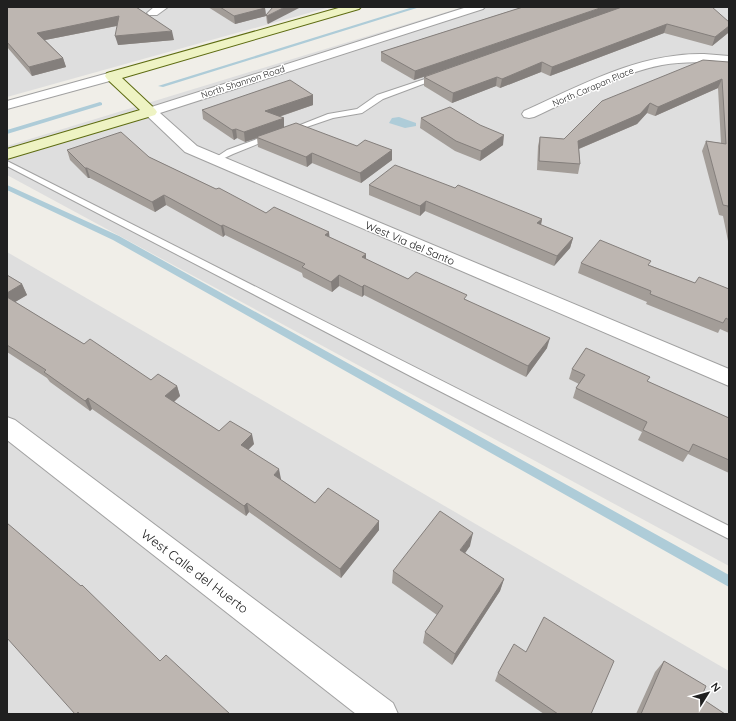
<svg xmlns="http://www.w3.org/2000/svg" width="736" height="721" font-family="Quicksand,sans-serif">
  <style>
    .residential { fill: #dedede }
    .water { fill: #aeccd8 }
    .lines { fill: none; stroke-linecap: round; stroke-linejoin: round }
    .stream { fill: #aeccd8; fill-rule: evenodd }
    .lane-casing { stroke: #a1a1a1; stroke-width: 2 }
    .street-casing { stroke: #a1a1a1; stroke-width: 2 }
    .secondary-casing { stroke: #5e6c12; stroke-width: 2 }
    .lane { fill: #fff; fill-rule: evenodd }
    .street { fill: #fff; fill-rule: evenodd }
    .secondary { fill: #eef3c3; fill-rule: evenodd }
    .wall { fill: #a39d98 }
    .shaded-wall { fill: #847f7c }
    .building { fill: #bdb6b1; stroke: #847f7c }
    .labels { text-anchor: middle; stroke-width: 3; stroke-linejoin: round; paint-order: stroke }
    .far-street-label { font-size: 9px; fill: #202020; stroke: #fff }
    .street-label { font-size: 11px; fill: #202020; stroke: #fff }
    .near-street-label { font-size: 13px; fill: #202020; stroke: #fff }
  </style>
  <rect width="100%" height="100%" fill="#f0eee8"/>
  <!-- residential -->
  <g class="residential">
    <polygon points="7,7 330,7 7,97"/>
    <polygon points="463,7 729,7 729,566 7,175 7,146"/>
    <polygon points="7,252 729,671 729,714 7,714"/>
  </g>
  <!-- water -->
  <polygon class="water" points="399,117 416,123 416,126 405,128 389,123 392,118"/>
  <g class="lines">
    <!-- stream -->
    <g class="stream">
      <polygon points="413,7 420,7 163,87 158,86"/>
      <polygon points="100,102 102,103 102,105 7,134 7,130"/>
      <polygon points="7,185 119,236 729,575 729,587 113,240 7,190"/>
    </g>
    <!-- lane casing -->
    <g class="lane-casing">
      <g id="lane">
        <polygon points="437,75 440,77 439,78 383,99 362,113 333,118 289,133 285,131 328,114 357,109 377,95"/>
        <polygon points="268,135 271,135 275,137 233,154 216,162 212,160 227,150"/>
        <polygon points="7,161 729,526 729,539 420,381 7,166"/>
      </g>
    </g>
    <!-- street casing -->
    <g class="street-casing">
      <g id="street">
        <polygon points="154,7 168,7 157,15 149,15 147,13"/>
        <polygon points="467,7 485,7 483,9 160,113 197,146 729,369 729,386 185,152 143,112 145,109"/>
        <path d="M704 54 729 56V64C707 62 684 61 662 65 617 74 575 98 534 117L529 118 524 117 522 114 524 111C582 85 638 53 704 54Z"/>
        <polygon points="112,72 117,73 119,76 117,79 7,109 7,101"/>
        <polygon points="7,417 15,420 393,703 398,714 356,714 7,440"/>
      </g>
    </g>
    <!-- secondary casing -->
    <g class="secondary-casing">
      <polygon id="secondary" points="342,7 361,7 359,9 122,78 155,109 157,112 155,115 7,159 7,149 140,110 107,79 105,76 107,73"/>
    </g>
    <!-- lane -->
    <use href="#lane" class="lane"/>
    <!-- street -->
    <use href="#street" class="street"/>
    <!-- secondary -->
    <use href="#secondary" class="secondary"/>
  </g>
  <!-- wall -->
  <g class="wall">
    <polygon points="7,7 136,7 174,40 118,45 117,26 45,40 63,58 66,67 32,76 7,47"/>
    <polygon points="208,7 264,7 265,8 266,16 235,24"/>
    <polygon points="273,7 268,24 267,23 266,15"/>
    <polygon points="523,7 729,22 729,30 728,33 712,46 664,33 550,76 541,72 500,88 496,86 452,103 424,86 424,77 414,80 381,61 381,52"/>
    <polygon points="729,62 729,246 723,216 719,215 702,151 706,141 721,143 718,88 655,116 647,113 637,124 579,149 580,164 578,174 537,170 538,146 540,137 564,139"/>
    <polygon points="313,95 313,105 279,117 284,127 357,146 392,150 392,160 361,183 312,163 307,167 258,147 257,138 245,142 237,138 234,140 203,119 202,110"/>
    <polygon points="421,118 503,145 480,161 455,151 420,128"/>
    <polygon points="67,150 149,157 266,213 329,232 329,237 366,254 366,259 408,279 467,300 547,348 526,377 364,295 362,297 339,286 332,292 303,277 302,273 225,235 223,237 166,205 155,212 90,178 88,178 70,160"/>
    <polygon points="369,185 455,188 542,219 541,225 573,238 570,248 554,266 425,211 420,216 369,195"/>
    <polygon points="581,263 649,265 695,283 729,289 729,333 720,329 718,333 646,304 647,302 578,273"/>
    <polygon points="7,275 22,284 27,295 15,302 84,344 151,380 177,386 180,396 174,402 219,431 254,444 248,450 281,479 280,479 315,503 379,521 379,530 341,578 249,512 246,516 92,409 90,411 50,382 47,378 7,352"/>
    <polygon points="572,369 648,382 729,418 729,473 688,454 683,462 638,440 642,432 573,398 576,388 579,384 569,379"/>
    <polygon points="470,546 465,553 504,579 500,591 452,665 423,643 425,632 437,615 392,583 393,571"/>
    <polygon points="664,661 701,698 725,714 636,714 655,672"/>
    <polygon points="498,673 591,714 544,714 495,681"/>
  </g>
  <!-- shaded-wall -->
  <g class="shaded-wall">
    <polygon points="285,7 301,7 268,24 267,16"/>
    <polygon points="603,7 625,7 414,80 415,71"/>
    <polygon points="265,8 266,16 235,24 234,16"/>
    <polygon points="119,16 121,25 40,41 37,33"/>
    <polygon points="667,24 664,33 550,76 552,67"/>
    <polygon points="729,26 729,30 728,33 712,46 715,37"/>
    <polygon points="172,31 174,40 118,45 115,36"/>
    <polygon points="63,58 66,67 32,76 29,67"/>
    <polygon points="542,62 541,72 500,88 502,79"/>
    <polygon points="497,77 496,86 452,103 453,93"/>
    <polygon points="722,79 718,88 655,116 658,107"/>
    <polygon points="313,95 313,105 266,121 265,111"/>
    <polygon points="650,103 647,113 637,124 576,150 578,141"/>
    <polygon points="284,118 284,128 256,137 257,138 245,142 244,132"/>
    <polygon points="236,129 237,138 234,140 232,130"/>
    <polygon points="504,135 503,145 480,161 481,151"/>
    <polygon points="392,150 392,160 361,183 360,173"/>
    <polygon points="312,153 312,163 307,167 306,157"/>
    <polygon points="85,168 87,168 90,178 88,178"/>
    <polygon points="164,195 166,205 155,212 152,202"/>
    <polygon points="426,201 425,211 420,216 420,206"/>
    <polygon points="542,219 540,229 537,223"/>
    <polygon points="223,225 225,235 223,237 221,226"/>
    <polygon points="329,232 330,242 325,235"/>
    <polygon points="573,238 570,248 554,266 557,256"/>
    <polygon points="366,254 366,264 362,257"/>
    <polygon points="339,275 339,286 332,292 331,282"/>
    <polygon points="22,284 27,295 10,305 7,300 7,293"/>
    <polygon points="364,285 364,295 362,297 362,287"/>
    <polygon points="550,338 547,348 526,377 528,366"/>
    <polygon points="177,386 180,396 168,407 165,396"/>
    <polygon points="88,398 92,409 90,411 85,401"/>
    <polygon points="252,434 254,444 243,455 241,445"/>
    <polygon points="279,469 281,479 275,485 274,475"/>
    <polygon points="247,503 249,512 246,516 244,506"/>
    <polygon points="379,521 379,530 341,578 340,569"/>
    <polygon points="473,533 470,546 458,563 460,550"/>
    <polygon points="504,579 500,591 452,665 455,654"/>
  </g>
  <!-- building -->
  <g class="building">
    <polygon points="7,7 136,7 172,31 115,36 119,16 37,33 63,58 29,67 7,42"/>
    <polygon points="220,7 264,7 265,8 234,16"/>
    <polygon points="273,7 285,7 267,16 266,15"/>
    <polygon points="523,7 603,7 415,71 381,52"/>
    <polygon points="622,7 712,7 729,22 729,26 715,37 667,24 552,67 542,62 502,79 497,77 453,93 424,77"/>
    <polygon points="703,60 729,62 729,211 728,206 723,205 706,141 726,144 722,79 658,107 650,103 640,114 578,141 580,164 539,161 540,137 564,139 602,101"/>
    <polygon points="290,80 313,95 265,111 284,118 244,132 236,129 232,130 202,110"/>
    <polygon points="450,107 480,125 504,135 481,151 456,141 421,118"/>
    <polygon points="296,123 357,146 365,140 392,150 360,173 312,153 306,157 256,137"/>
    <polygon points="121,132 149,157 216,189 219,188 266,213 274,207 329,232 325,235 366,254 362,257 408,279 416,272 467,295 464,299 550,338 528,366 364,285 362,287 339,275 331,282 302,267 305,264 223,225 221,226 164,195 152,202 87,168 85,168 67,150"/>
    <polygon points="395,165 455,188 458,185 542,219 537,223 573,238 557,256 426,201 420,206 369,185"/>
    <polygon points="600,240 651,261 648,265 695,283 699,277 729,289 729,320 726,318 723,323 650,294 651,291 581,263"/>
    <polygon points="7,275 22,284 7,293"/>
    <polygon points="7,297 84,344 90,339 151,380 158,374 177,386 165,396 219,431 230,421 252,434 241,445 279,469 274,475 315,503 328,488 379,521 340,569 247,503 244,506 88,398 85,401 44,372 46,370 7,345"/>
    <polygon points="586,348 650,377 647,381 729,418 729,460 693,444 689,452 643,430 647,422 576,388 585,375 572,369"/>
    <polygon points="440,511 473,533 460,550 504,579 455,654 425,632 443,606 393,571"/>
    <polygon points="7,523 81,586 82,585 160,661 166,655 230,714 80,714 78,712 76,714 75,714 7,638"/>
    <polygon points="544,617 614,661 591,714 558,714 498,673 514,644 526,652"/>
    <polygon points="664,661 706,686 701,698 725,714 641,714"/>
  </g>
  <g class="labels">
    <!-- far-street labels -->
    <g class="far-street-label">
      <text transform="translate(243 82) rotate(-18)" y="3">North Shannon Road</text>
      <text transform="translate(593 87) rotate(-23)" y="3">North Carapan Place</text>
    </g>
    <!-- street labels -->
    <g class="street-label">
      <text transform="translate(410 243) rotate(23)" y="4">West Via del Santo</text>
    </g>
    <!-- near-street labels -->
    <g class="near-street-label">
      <text transform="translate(195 571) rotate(37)" y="5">West Calle del Huerto</text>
    </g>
  </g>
  <!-- border -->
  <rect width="736" height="721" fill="none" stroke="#202020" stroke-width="16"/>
  <!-- north arrow -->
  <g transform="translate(708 693) rotate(53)" stroke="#ffffff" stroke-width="3" paint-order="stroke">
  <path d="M0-3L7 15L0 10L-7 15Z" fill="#202020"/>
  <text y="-6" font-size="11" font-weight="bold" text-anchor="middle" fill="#202020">N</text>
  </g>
</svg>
